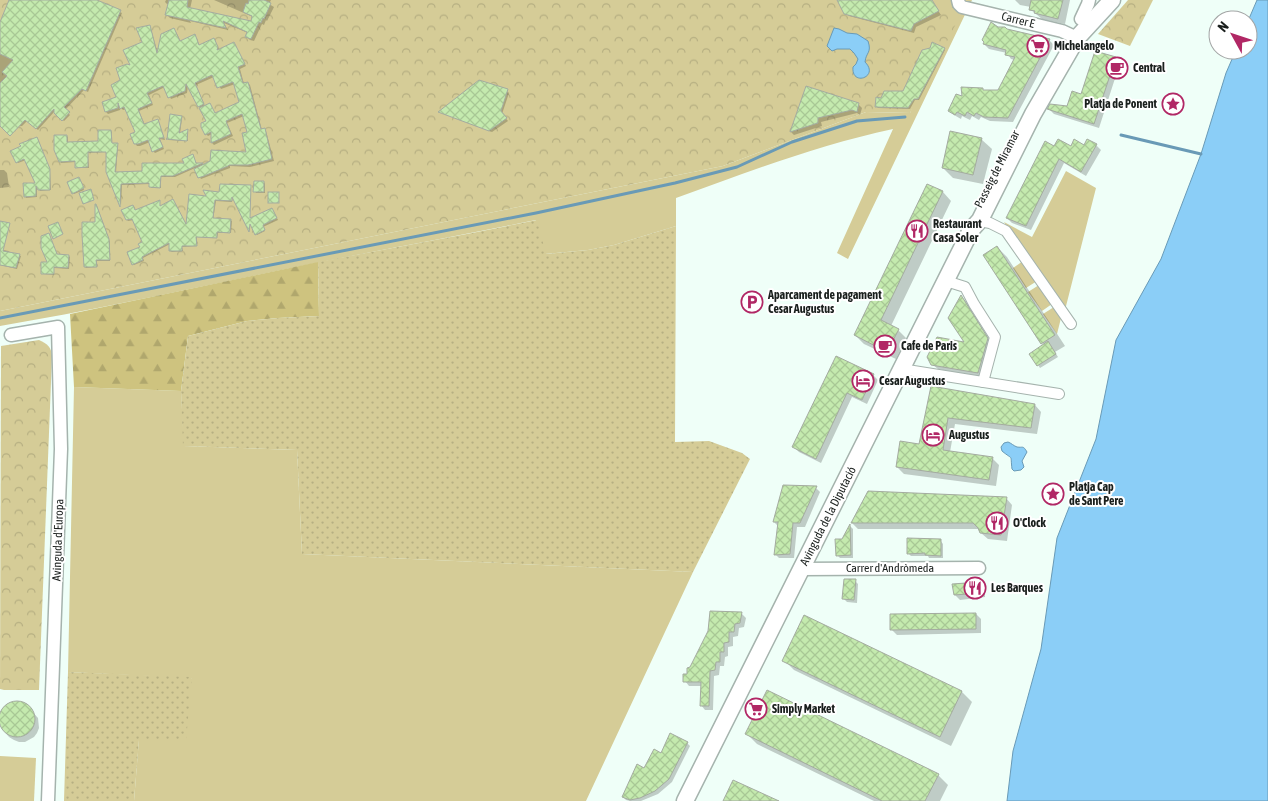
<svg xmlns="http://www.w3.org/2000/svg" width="1268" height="801" font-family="'Asap Condensed',sans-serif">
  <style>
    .grass { fill: #d5cc97 }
    .forest { fill: url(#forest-firs) }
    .park { fill: url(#park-crowns) }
    .garden { fill: url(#garden-dots) }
    .water { fill: #8bcef7; stroke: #699ab6 }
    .shadow { fill: #0003; fill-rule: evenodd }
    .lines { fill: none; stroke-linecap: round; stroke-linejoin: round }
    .stream { stroke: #699ab6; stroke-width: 3 }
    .building { fill: url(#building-cross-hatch); stroke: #a4aba0 }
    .pedestrian-casing { stroke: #a5b3ad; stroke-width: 12 }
    .minor-casing { stroke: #a5b3ad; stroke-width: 15 }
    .tertiary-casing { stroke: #a5b3ad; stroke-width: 19 }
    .pedestrian { stroke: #fff; stroke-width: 10 }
    .minor { stroke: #fff; stroke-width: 12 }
    .tertiary { stroke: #fff; stroke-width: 16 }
    .labels { text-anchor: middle; stroke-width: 4; stroke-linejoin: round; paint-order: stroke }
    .street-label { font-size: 12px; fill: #1a1f1d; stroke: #fff }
    .poi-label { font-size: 12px; font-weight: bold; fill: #1a1f1d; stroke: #fff; text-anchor: start }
  </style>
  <defs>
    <pattern id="forest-firs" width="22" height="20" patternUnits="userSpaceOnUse" patternTransform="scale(1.25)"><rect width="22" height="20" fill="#cec37f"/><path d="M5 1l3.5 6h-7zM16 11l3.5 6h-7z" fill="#b0a76d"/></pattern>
    <pattern id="park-crowns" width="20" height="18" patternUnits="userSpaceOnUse" patternTransform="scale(1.25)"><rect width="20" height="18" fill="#d5cc97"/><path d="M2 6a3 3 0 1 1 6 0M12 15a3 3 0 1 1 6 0" fill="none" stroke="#b6af82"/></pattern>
    <pattern id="garden-dots" width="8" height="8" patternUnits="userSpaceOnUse" patternTransform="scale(1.25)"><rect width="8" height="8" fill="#d5cc97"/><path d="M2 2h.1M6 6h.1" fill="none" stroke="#b6af82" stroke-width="1.8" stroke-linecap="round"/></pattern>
    <pattern id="building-cross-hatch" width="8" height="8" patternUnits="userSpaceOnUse" patternTransform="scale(1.25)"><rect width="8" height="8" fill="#c4eaae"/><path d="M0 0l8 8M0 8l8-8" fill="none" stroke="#a8c895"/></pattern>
  </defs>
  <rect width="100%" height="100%" fill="#effff8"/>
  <!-- grass -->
  <g class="grass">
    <path d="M954 0H972L848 259 837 253 893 129C818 145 748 172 676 198V226L614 245 588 250 545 254 536 220C463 235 390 248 316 263 211 284 106 308 0 326V311L723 166 866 112 910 113Z"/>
    <polygon points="1066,171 1096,188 1064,314 1004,222 1032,237"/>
    <polygon points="1023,261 1037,281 1026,288 1013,268"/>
    <polygon points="1039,285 1052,304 1042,311 1028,292"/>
    <polygon points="1054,307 1061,318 1057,334 1043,314"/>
    <polygon points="74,387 181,391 184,446 297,450 302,554 693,572 586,801 134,801 139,739 192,678 68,672"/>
    <polygon points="0,756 36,758 34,801 0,801"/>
  </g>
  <!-- forest -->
  <polygon class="forest" points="318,262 319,316 278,318 247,321 188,336 181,391 74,387 70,314"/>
  <!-- park -->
  <g class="park">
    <polygon points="0,0 954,0 953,5 959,18 910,113 866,112 723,166 0,311"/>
    <polygon points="1128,0 1153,0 1130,46 1098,34"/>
    <path d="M39 340C48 344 51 347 52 356L39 690H4L0 689 1 346Z"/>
  </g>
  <!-- garden -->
  <g class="garden">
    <polygon points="537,220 546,254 588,250 614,245 676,226 675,442 709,441 742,453 750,459 693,572 302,554 297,450 183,446 181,391 188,336 247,321 278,318 319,316 318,262 472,233"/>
    <polygon points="68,672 192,677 186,740 139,740 134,801 64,801"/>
  </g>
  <!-- water -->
  <g class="water">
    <polygon points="1257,0 1268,0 1268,801 1007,801 1013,751 1041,649 1057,538 1096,439 1116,340 1161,259 1201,154 1226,73 1236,50 1248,50 1248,21"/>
    <path d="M834 28 839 29 847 33 857 34 868 41C872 53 866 52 865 62 880 77 851 87 853 67L856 64 858 59 854 53 850 49H837L832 51 827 46Z"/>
    <path d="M1008 442C1011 443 1014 446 1017 447 1023 448 1023 445 1027 452L1022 461 1024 467 1021 470 1014 471 1012 469C1010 453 1014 461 1002 451L1001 447 1004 443Z"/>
  </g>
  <!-- shadow -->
  <g class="shadow">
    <polygon points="11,0 95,0 122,13 88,92 84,90 65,110 70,115 64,121 54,112 38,130 28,120 22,126 4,128 0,124 0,26"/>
    <polygon points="166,0 192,0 190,9 251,23 253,17 214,0 271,0 269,4 274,7 267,21 266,20 264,25 262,24 254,41 250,40 247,37 248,33 224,23 228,30 190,21 191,23 170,18 167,15 168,5 165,2"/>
    <polygon points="838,0 931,0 941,15 916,27 914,33 849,16 845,13"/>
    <polygon points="1015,0 1070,0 1065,24 1042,19 1030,9 1031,7 1020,5"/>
    <path d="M149 27 151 29 158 54 176 32 181 42 195 36 200 46 214 40 220 50 235 45 246 66 240 69 244 84 248 83 250 85 262 130 264 129 266 131 274 161 250 167 230 166V168L201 179 195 168 175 177H161V188H151L150 184 122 185 121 205 107 172V152L88 153 89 168H78L77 167 76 162 61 163 60 161 67 136 68 137V143L99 142 111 131 112 132V144H117L118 145 116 173 144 172 186 164 193 157 197 164H203L204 166 248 154 249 133 244 116 227 123 233 136 214 145 212 143V134L208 136 206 134 207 122 188 85 187 93 171 99 165 87 149 95 153 105 139 111 145 125 157 121 159 123 165 140 160 139 164 149 155 153 153 151 150 142 140 146H137L135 143 137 133 127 109 123 110 120 106V110L108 114 106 112 103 103 117 98 122 81 132 67ZM214 77 221 89 235 84 241 103 215 114 205 106 196 85Z"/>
    <polygon points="998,28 1049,40 1054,45 1013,122 990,121 981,117 979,120 972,116 970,120 962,116 961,119 954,115 949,110 963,98 984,91 998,91 1015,60 1011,59 1007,53 989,49 984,44"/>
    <polygon points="944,49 945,50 919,100 915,100 910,109 878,108 877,107 882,99 903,92"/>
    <polygon points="1115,58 1120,63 1099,128 1054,114 1049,109 1068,107 1082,96"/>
    <polygon points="807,87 858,104 862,108 860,115 857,113 821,122 822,126 794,135 791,132"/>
    <polygon points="507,91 509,93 502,114 508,121 492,132 442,113 440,112"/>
    <polygon points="172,115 182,118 180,134 187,131 188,132 188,141 168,140"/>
    <polygon points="38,139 50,171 51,190 40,191 37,187 37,197 26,198 25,196 36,184 26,160 18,163 17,162"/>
    <polygon points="981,139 992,149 983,184 953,178 943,168"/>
    <polygon points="1096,145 1101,150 1086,176 1064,163 1031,230 1012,223 1007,218 1055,148 1072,148"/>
    <polygon points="0,170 4,170 7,173 9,187 0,188"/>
    <polygon points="80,180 84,190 74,194 73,193"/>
    <polygon points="264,182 265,184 265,193 256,193 255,191"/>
    <polygon points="927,185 943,192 951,201 891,326 898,330 906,338 896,359 864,344 855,335"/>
    <polygon points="250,186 248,225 250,225 250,231 233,196 232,202 216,201 213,220 230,220 232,221 231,233 218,233 217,238 197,237 197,246 182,247 183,251 172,252 170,251 170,244 143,258 144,261 134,265 133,264 144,242 134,220 128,221 127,220 134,207 135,211 160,201 160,207 187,227 208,197"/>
    <polygon points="97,206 110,242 110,261 97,261 97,267 86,268 85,267 97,223"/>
    <polygon points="273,210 278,220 263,227 265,231 257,235 256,234"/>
    <polygon points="997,247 1007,257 1065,346 1055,352 1058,357 1040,368 1038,365 1044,345 985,255"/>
    <polygon points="0,249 7,251 21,256 17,269 0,265"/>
    <polygon points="57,255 69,256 70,257 69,269 54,268 54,275 43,274 42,273 49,263"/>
    <polygon points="961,297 966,301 992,344 983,378 938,369 932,364 966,343"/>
    <polygon points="836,358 873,375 878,380 867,404 852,397 821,463 799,452 794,447"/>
    <polygon points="932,388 1035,405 1041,412 1037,434 955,424 950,452 992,458 999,465 996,486 904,474 897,467 920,445"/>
    <polygon points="784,487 816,488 820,492 805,527 797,527 794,558 779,558 775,554 779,527 774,522"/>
    <polygon points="1006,498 1012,505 1007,541 988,539 981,533 980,529 858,529 852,523"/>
    <polygon points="850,526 853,529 853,558 840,558 837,555 843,540"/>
    <polygon points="940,540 943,544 943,558 929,558 928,556 911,556 908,553"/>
    <polygon points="855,581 858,584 857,603 847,602 844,599"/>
    <polygon points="980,583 985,588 985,597 960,600 955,595"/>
    <polygon points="741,613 746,618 744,627 739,628 738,636 733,637 733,646 728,647 728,656 725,657 724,666 720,666 719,675 714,676 713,710 705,710 701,705 702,686 689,686 685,681 688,675"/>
    <polygon points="976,614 981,619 981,633 897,635 892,630"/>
    <polygon points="805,616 962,692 972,702 951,746 794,670 784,660"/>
    <polygon points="18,702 23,704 29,708 38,718 39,728 37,733 34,737 25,742 19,742 14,740 9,737 4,731 0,723 0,715 2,710 6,706 12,703"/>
    <polygon points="747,734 938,775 948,785 940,801 874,801 757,744"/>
    <polygon points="687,743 690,746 672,782 658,794 641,801 630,801 626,800 623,797 644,770 662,754"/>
  </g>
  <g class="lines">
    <!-- stream -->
    <g class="stream">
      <polyline points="1121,135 1201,154"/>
      <polyline points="0,318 536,213 675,183 737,167 792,142 857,121 905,117"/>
    </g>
  </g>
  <!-- building -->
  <g class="building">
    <polygon points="9,0 97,0 121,10 86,91 82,89 64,107 70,112 62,121 54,113 54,109 36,129 25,120 10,136 0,126 0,83 7,76 2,72 13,60 0,54 0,22"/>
    <polygon points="169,0 188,0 187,7 251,21 252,16 243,12 246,3 248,4 249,0 264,0 271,3 264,19 263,18 261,23 259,22 251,39 245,37 247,32 223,21 226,28 165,15"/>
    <polygon points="837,0 932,0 939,11 914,24 911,31 844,14"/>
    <polygon points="1031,0 1063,0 1058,19 1034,13 1035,11 1029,10"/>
    <polygon points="991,22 998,27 1005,27 1007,29 1050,39 1008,118 984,117 976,113 974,116 967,112 965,116 957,112 955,115 948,111 956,94 962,96 961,87 983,88 983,90 998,90 1015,57 1005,55 1006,50 983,44 984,42 982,40"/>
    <polygon points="150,25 157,53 161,34 174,28 180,41 195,34 199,45 214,38 218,47 217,50 234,42 245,64 238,67 243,83 248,82 261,129 265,128 272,159 248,165 229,165 228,166 204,176 198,178 194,169 210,161 211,150 246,152 242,133 247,132 242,114 226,121 231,134 211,143 211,132 205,135 201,127 201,123 206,121 199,108 210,103 215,113 239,102 233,82 217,88 212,75 195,83 204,104 198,107 186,84 185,91 168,98 163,86 147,93 152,103 138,109 144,124 158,119 164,138 159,138 163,147 152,152 148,140 138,144 134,144 130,134 135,132 124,107 120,109 118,103 118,108 105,112 102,102 116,97 111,85 120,80 116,68 127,64 130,65 123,50 142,42 136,28"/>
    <polygon points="932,42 945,48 918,99 914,99 908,108 875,107 876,97 881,98 884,91 903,91 922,50 930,48"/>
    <polygon points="1095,51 1116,57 1094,124 1047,109 1050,104 1067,106 1072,91 1081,94"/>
    <polygon points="479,80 508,89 501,111 507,118 489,131 438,112"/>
    <polygon points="806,86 859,103 857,112 852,110 818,118 818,123 790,132"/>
    <polygon points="170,114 182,116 179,133 188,129 187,141 166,139 167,139"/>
    <polygon points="98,130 111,130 112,143 118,143 115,172 142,171 142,163 184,163 182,159 193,154 196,163 203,163 173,176 161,176 160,188 149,187 149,183 121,184 120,207 106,172 106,152 88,152 88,167 75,168 75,161 59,162 54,150 54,135 67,135 67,142 98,141"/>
    <polygon points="950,131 982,138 973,175 942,168"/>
    <polygon points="37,137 50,169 50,190 38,190 36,186 36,196 24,197 23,183 35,183 24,159 16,163 10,151 21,146 19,144"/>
    <polygon points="1058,139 1071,146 1074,139 1084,145 1087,139 1097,144 1081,172 1059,159 1026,226 1006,218 1045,141 1054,146"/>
    <polygon points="79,177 84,188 72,194 67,182"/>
    <polygon points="254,181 264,181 264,192 253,192"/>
    <polygon points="220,184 251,185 250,218 272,208 277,218 263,225 265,230 255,235 250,224 249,232 232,197 232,201 215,200 213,218 231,219 230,233 217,232 217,238 196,237 197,246 182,246 182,251 169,251 169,243 142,257 143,260 132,265 127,252 140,247 138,244 142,242 132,219 126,220 121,210 133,205 135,210 160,200 160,206 173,199 186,224 189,194 206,196 203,190 219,192"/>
    <polygon points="927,184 943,191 881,320 899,329 887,352 854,335"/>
    <polygon points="91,189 94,200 83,204 79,193"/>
    <rect x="268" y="192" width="11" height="11"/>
    <polygon points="95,204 96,204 109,239 110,260 96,260 97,267 84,267 82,235 82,222 95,222"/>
    <polygon points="0,221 10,223 3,251 20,254 16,268 0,265"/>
    <polygon points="58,222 63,234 53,239 48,226"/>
    <polygon points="49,233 57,254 69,255 68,268 54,267 54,274 41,274 41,262 47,262 41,248 41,236"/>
    <polygon points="997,246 1055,335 1041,344 983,255"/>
    <polygon points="961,295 988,338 978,373 931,365 927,357 937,337 964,342 948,318"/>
    <polygon points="1048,341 1056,354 1037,366 1029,354"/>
    <polygon points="836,356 874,374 862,400 847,393 816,459 792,447"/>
    <polygon points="931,386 1035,404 1031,428 948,418 943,450 993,457 989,480 896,467 900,441 919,444"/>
    <polygon points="783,485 817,486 800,523 793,523 790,554 774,555 778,522 773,522"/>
    <polygon points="868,491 1007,497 1001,535 980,533 978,528 973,523 851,523"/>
    <polygon points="850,524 851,555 836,556 835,539 842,539"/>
    <polygon points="907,538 941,539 941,556 925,555 925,553 907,554"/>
    <polygon points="844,579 856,579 854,600 842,599"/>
    <polygon points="980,582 981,593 954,595 952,584"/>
    <polygon points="710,611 742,612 740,623 735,624 734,632 729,632 729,642 724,643 724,652 720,652 720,662 716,662 715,670 710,671 709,706 700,706 701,682 683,682 683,674 687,674 687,668 690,667 708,631"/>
    <polygon points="976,613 976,629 890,630 890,614"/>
    <polygon points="804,615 962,691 940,737 782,661"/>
    <polygon points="767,690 939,774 925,801 882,801 745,734"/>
    <circle cx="17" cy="719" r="18"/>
    <polygon points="670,733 688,742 669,779 655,791 640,798 630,800 622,797 637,764 644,768 654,749 661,753"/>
    <polygon points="733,780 779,801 723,801"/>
  </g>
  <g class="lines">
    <!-- pedestrian casing -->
    <g class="pedestrian-casing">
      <g id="pedestrian">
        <polyline points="985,222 990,223 1006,231 1071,324"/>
        <polyline points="946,281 965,287 974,304 995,337 983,382"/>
        <polyline points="901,369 1059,394"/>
      </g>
    </g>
    <!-- minor casing -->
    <g class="minor-casing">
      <g id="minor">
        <polyline points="958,0 959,4 962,7 1062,31 1077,38"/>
        <polyline points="1081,19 1088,4 1089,0"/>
        <polyline points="11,335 58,327 61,449 48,801"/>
        <polyline points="801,569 979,568"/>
      </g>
    </g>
    <!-- tertiary casing -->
    <g class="tertiary-casing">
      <polyline id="tertiary" points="685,801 971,230 980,220 1033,114 1077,38 1112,0"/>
    </g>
    <!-- pedestrian -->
    <use href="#pedestrian" class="pedestrian"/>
    <!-- minor -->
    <use href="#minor" class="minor"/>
    <!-- tertiary -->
    <use href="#tertiary" class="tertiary"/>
  </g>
  <!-- icons -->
  <defs>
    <g id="supermarket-ring" transform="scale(1.125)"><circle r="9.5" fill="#fff" stroke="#b12765" stroke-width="1.5"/><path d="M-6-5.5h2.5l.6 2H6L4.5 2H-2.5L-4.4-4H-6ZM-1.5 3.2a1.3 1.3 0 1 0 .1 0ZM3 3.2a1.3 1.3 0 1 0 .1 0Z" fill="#b12765"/></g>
    <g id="cafe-ring" transform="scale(1.125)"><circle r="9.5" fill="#fff" stroke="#b12765" stroke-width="1.5"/><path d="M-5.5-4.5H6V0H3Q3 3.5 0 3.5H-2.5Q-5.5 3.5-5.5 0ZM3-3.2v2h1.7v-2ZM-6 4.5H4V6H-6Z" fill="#b12765"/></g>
    <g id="sight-ring" transform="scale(1.125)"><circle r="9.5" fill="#fff" stroke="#b12765" stroke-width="1.5"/><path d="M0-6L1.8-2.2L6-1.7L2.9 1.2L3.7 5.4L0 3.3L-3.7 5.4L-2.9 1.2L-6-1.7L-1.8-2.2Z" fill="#b12765"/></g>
    <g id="restaurant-ring" transform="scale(1.125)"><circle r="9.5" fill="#fff" stroke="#b12765" stroke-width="1.5"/><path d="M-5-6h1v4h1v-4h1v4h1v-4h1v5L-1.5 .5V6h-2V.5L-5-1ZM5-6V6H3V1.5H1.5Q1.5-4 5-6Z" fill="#b12765"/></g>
    <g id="parking-ring" transform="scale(1.125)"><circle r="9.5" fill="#fff" stroke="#b12765" stroke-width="1.5"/><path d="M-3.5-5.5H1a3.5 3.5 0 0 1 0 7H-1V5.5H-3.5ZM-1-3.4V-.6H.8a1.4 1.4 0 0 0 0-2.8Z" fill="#b12765"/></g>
    <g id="hotel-ring" transform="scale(1.125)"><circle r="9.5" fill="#fff" stroke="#b12765" stroke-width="1.5"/><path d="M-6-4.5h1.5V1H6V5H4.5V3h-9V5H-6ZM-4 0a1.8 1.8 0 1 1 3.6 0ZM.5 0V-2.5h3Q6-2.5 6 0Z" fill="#b12765"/></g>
  </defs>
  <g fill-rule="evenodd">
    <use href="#supermarket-ring" x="1038" y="46"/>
    <use href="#cafe-ring" x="1117" y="68"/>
    <use href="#sight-ring" x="1173" y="104"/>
    <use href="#restaurant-ring" x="917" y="231"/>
    <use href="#parking-ring" x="752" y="302"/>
    <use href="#cafe-ring" x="885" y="346"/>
    <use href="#hotel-ring" x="863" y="381"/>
    <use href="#hotel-ring" x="933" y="435"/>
    <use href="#sight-ring" x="1053" y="494"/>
    <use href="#restaurant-ring" x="997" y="523"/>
    <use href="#restaurant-ring" x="975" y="588"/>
    <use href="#supermarket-ring" x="756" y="709"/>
  </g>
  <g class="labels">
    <!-- street labels -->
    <g class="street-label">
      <text transform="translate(1018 20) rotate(14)" y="4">Carrer E</text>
      <text transform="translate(997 169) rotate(-63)" y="4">Passeig de Miramar</text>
      <text transform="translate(828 516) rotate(-63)" y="4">Avinguda de la Diputació</text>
      <text transform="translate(58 540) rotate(-88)" y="4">Avinguda d'Europa</text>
      <text x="890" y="572">Carrer d'Andròmeda</text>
    </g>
    <!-- poi labels -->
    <g class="poi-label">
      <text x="1054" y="50">Michelangelo</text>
      <text x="1133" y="72">Central</text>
      <text x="1157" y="108" text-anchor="end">Platja de Ponent</text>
      <text x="933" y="228">Restaurant<tspan x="933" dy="14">Casa Soler</tspan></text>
      <text x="768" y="299">Aparcament de pagament<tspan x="768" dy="14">Cesar Augustus</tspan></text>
      <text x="901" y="350">Cafe de Paris</text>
      <text x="879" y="385">Cesar Augustus</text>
      <text x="949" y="439">Augustus</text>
      <text x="1069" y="491">Platja Cap<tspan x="1069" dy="14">de Sant Pere</tspan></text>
      <text x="1013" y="527">O'Clock</text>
      <text x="991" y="592">Les Barques</text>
      <text x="772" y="713">Simply Market</text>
    </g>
  </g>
  <!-- north arrow -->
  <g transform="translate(1233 35) rotate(310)"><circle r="24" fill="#ffffff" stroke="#a3a5a5"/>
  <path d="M0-4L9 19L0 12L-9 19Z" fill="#b12765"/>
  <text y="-8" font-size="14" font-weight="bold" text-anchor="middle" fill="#1a1f1d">N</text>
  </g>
</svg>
